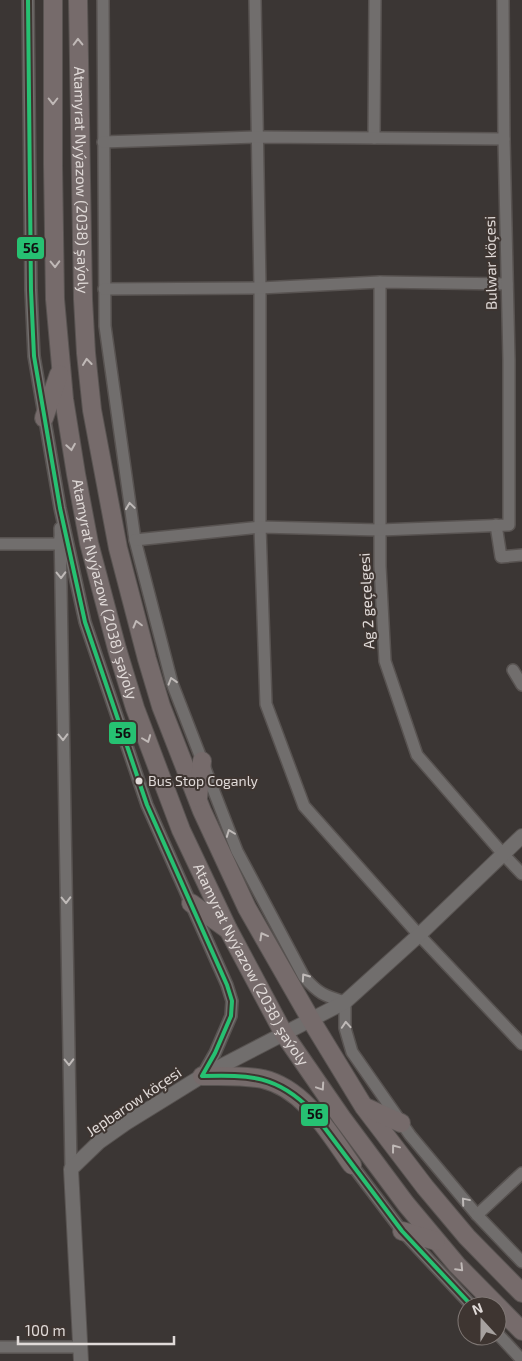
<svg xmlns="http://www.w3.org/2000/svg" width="522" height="1361" font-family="'Exo 2',sans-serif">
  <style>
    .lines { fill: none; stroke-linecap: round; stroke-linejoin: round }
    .minor-casing { stroke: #585351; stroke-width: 14 }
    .tertiary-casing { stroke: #585351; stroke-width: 16 }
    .primary-casing { stroke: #585351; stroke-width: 20 }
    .minor { stroke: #716e6d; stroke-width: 11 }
    .tertiary { stroke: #716e6d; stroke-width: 14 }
    .primary { stroke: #766b6b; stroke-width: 18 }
    .bus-1-casing { stroke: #3e3531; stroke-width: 8 }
    .bus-1 { stroke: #26c172; stroke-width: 4 }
    .oneway { stroke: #c0b9b7 }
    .oneway2 { stroke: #bfbab8 }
    .bus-dot { fill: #e0dad8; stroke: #3e3531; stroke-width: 2 }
    .labels { text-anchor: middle; stroke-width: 4; stroke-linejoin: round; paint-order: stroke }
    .bus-label { font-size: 14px; fill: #e0dad8; stroke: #3e3531; text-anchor: start }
    .street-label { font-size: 15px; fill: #e0dad8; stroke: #3e3531 }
    .line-badge { stroke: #3e3531; stroke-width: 2 }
    .pale-badge-label { font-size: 14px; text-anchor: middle; font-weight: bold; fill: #111 }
  </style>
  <rect width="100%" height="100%" fill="#3b3634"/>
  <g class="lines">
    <!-- minor casing -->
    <g class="minor-casing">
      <g id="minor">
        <polyline points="28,0 31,290 34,356 60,508 85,622 147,805 227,985 232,1001 231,1016 215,1053 202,1076"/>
        <path d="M103 0 105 326 135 540 172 683 237 851 304 977C318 993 324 996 345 1002V1028L352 1052 410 1135 477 1215 522 1262"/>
        <polyline points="255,0 260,288 260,527 266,704 304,806 419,935 522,1044"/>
        <polyline points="374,138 375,0"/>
        <polyline points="103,142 258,137 504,139"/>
        <polyline points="380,282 380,566 385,661 417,755 503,854 522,874"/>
        <polyline points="104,289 260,288 380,282 507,284"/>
        <polyline points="496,525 501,557 522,555"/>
        <polyline points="60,528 71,1169"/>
        <polyline points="135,540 260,527 380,530 509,525 509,360 504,139 503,0"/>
        <polyline points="0,544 60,544 60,538"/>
        <polyline points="513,670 522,685"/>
        <polyline points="352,1165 402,1231 472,1306"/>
        <polyline points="477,1215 522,1173"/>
        <polyline points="497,1333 522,1360"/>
        <polyline points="0,1347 81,1347"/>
      </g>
    </g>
    <!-- tertiary casing -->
    <g class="tertiary-casing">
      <polyline id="tertiary" points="81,1361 71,1169 99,1142 126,1123 202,1076 345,1002 419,935 522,836"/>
    </g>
    <!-- primary casing -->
    <g class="primary-casing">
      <g id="primary">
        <path id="s1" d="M53 0V165L55 299 64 399 76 474 89 543 117 649 135 708 181 830 228 929 284 1034 342 1118 406 1204 457 1265 522 1331"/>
        <path id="s2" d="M78 0 83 299 86 353 92 410 118 548 147 659 161 706 202 811 247 908 311 1020 364 1107 425 1187 467 1237 522 1293"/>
        <polyline points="44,418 59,374"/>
        <polyline points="198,798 202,761"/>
        <polyline points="191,903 227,929"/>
        <path d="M202 1076C223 1076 243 1075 263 1079 305 1089 329 1133 352 1165"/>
        <polyline points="365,1107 401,1123"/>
        <polyline points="402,1231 436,1241"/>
      </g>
    </g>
    <!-- minor -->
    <use href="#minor" class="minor"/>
    <!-- tertiary -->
    <use href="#tertiary" class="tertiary"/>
    <!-- primary -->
    <use href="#primary" class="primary"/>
    <!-- bus-1 casing -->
    <g class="bus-1-casing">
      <path id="bus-1" d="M28 0 31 290 34 356 60 508 85 622 147 805 227 985 232 1001 231 1016 215 1053 202 1076C250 1075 277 1075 312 1111L402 1231 472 1306"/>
    </g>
    <!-- bus-1 -->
    <use href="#bus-1" class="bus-1"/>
  </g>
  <!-- one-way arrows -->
  <defs><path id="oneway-chevron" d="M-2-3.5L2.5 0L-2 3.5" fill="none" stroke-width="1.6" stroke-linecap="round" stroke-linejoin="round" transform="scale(1.25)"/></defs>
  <g class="oneway">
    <use href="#oneway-chevron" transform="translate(78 42) rotate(-91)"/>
    <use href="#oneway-chevron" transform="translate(53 101) rotate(90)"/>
    <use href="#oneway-chevron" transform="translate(55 264) rotate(89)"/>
    <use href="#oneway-chevron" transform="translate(87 362) rotate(-96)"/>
    <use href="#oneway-chevron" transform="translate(71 447) rotate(81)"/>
    <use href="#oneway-chevron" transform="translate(137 624) rotate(-105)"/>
    <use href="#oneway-chevron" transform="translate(147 739) rotate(69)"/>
    <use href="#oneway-chevron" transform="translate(263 936) rotate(-119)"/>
    <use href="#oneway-chevron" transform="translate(321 1087) rotate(56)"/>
    <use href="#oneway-chevron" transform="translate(395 1148) rotate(-127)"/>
    <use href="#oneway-chevron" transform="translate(460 1268) rotate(46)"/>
  </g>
  <g class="oneway2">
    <use href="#oneway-chevron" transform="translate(130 506) rotate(-98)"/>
    <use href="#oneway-chevron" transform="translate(61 575) rotate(89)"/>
    <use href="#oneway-chevron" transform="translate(172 681) rotate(-107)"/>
    <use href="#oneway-chevron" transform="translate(63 737) rotate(89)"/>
    <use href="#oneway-chevron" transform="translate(230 833) rotate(-111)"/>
    <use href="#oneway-chevron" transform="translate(66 900) rotate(89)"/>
    <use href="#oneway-chevron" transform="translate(305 977) rotate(-125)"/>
    <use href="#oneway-chevron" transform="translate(346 1025) rotate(-94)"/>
    <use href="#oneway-chevron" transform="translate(69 1062) rotate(89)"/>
    <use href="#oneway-chevron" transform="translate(465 1201) rotate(-130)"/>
  </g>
  <!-- markers -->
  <circle class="bus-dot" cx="139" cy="781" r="4.5"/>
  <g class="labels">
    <!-- bus labels -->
    <g class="bus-label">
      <text x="148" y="786">Bus Stop Coganly</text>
    </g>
    <!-- street labels -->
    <g class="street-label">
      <text dy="5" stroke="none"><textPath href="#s2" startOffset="180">Atamyrat Nyýazow (2038) şaýoly</textPath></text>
      <text transform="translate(491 263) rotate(-91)" y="5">Bulwar köçesi</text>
      <text dy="5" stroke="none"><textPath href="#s1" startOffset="594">Atamyrat Nyýazow (2038) şaýoly</textPath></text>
      <text transform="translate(367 601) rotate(-93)" y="5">Ag 2 geçelgesi</text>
      <text dy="5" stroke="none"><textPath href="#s1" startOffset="999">Atamyrat Nyýazow (2038) şaýoly</textPath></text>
      <text transform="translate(134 1102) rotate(-34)" y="5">Jepbarow köçesi</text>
    </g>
  </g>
  <g class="line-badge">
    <rect x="16" y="236" width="29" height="24" rx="5" fill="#26c172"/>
    <rect x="108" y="721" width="29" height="24" rx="5" fill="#26c172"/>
    <rect x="300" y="1103" width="29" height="24" rx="5" fill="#26c172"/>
  </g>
  <g class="pale-badge-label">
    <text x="31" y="253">56</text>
    <text x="123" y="738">56</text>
    <text x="315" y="1119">56</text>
  </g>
  <!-- north arrow -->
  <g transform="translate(482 1321) rotate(339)"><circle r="24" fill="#3e3531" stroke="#7f7774"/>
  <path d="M0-4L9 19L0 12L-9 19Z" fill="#a6a19f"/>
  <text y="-8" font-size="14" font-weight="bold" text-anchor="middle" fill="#e0dad8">N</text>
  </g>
  <!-- scale -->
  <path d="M18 1336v8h156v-8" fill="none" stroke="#e0dad8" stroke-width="2.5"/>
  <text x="25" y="1336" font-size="15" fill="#e0dad8" stroke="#3e3531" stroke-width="4" paint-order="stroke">100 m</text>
</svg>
